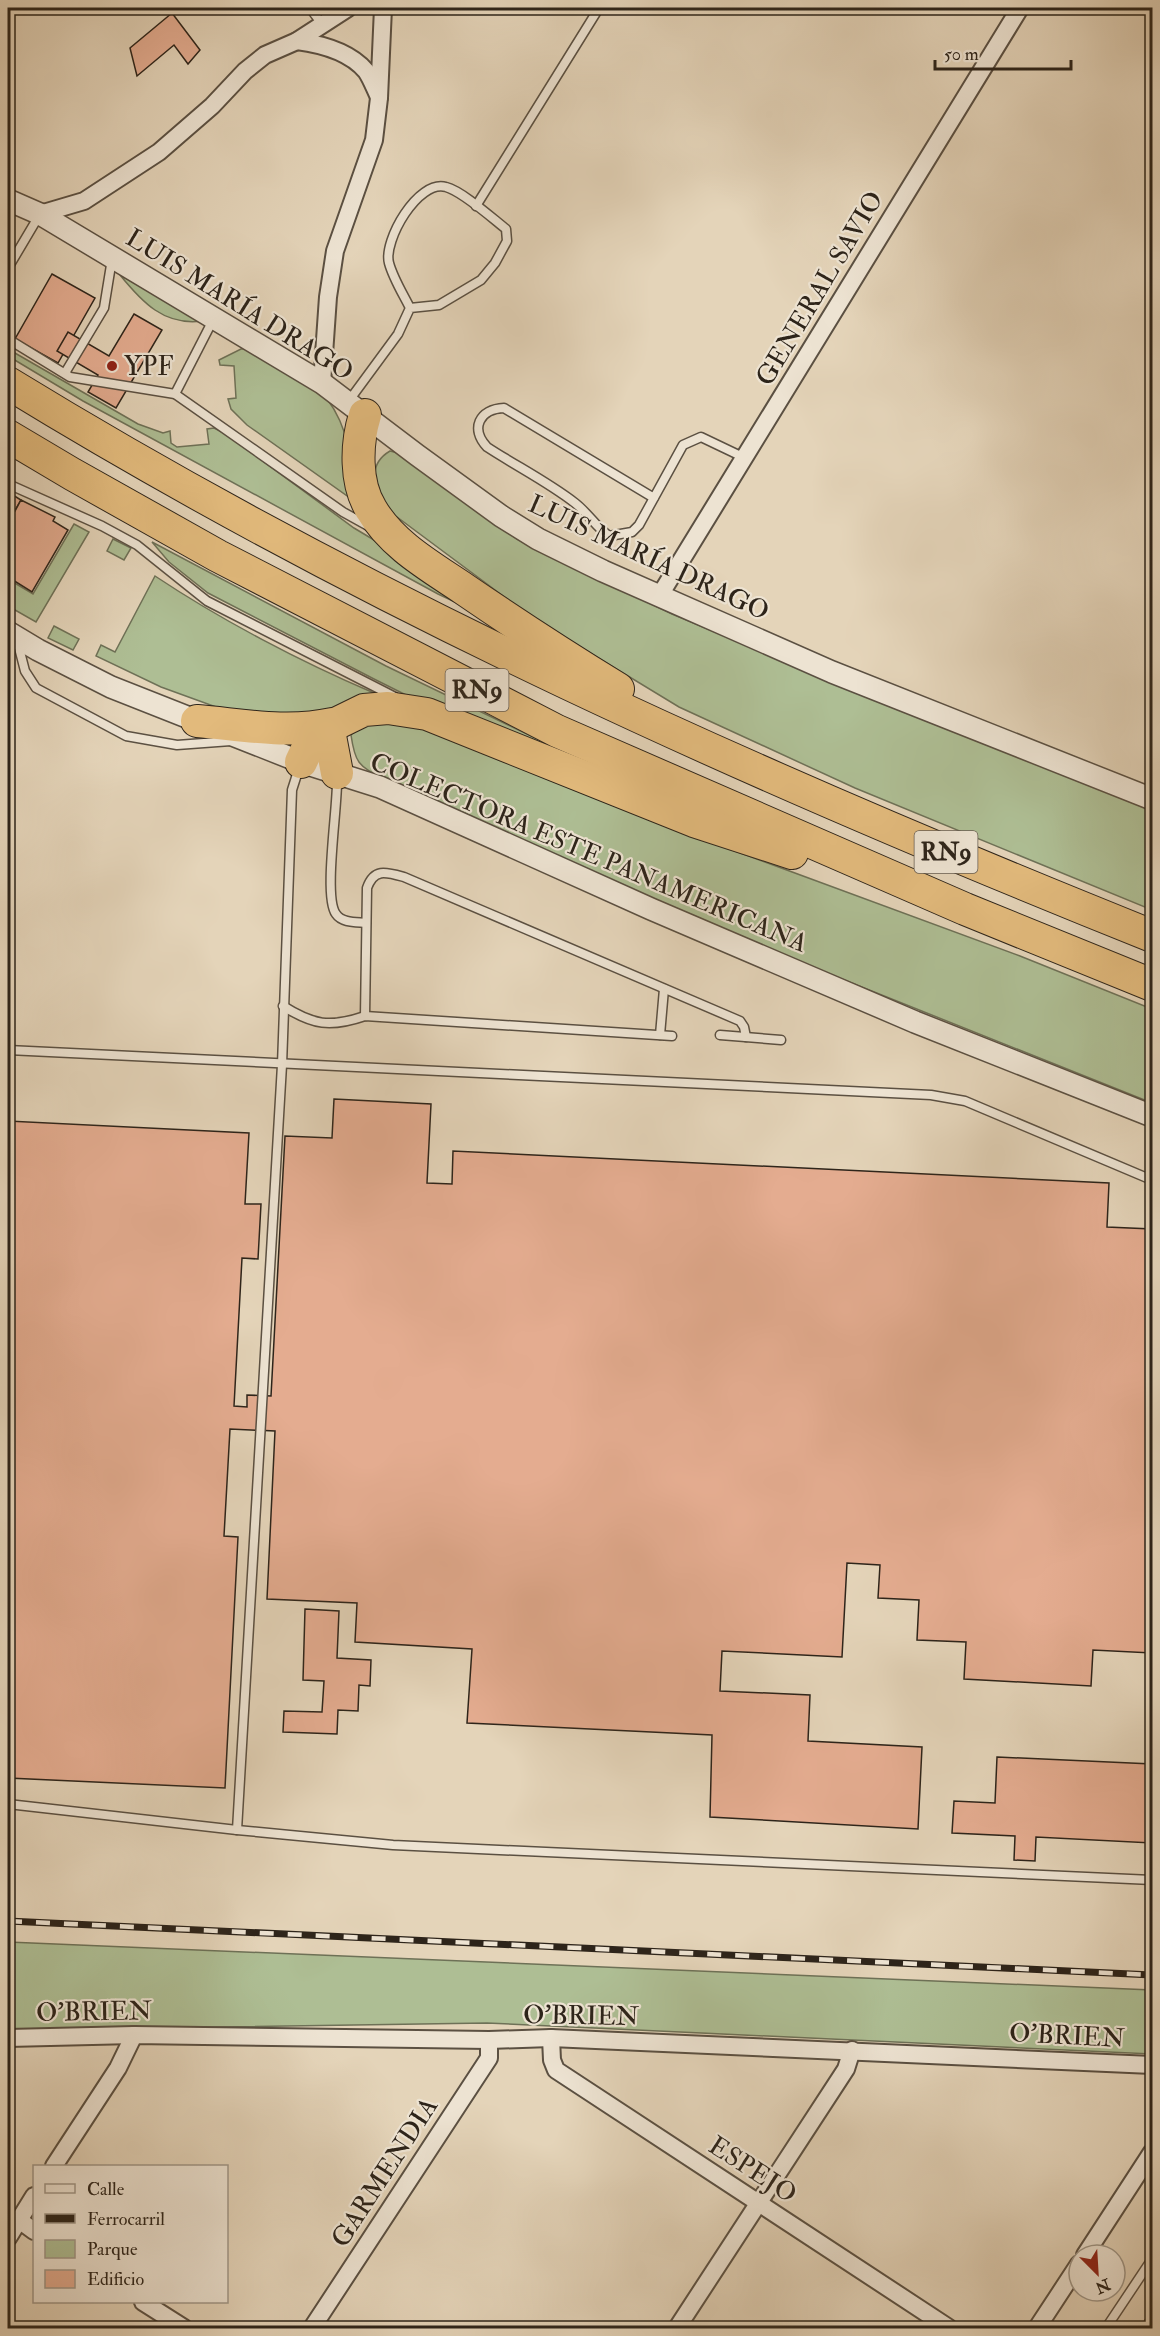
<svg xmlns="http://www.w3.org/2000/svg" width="1160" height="2336" font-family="'IM FELL Double Pica',serif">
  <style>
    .green { fill: #aebe94; stroke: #6e7157; stroke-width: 1.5 }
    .building { fill: #e4ac90; stroke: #2d241a; stroke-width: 1.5 }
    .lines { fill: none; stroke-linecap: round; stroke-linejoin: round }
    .service-casing { stroke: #5b5042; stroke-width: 11 }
    .minor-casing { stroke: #5b5042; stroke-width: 20 }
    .tertiary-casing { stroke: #5b5042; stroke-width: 24 }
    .motorway-casing { stroke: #2d241a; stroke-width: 34 }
    .service { stroke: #ede3d2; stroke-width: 8 }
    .minor { stroke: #ede3d2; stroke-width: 16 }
    .tertiary { stroke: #ede3d2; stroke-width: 21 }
    .motorway { stroke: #e2ba7c; stroke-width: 32 }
    .rail-casing { stroke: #2d241a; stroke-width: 7 }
    .rail { stroke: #ede3d2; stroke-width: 4.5; stroke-dasharray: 14; stroke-linecap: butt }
    .poi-dot { fill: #8f2418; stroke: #ede3d2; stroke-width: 2 }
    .labels { text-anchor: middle; stroke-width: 4.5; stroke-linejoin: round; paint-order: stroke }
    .shield { fill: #ede3d2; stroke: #675d51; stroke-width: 1.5 }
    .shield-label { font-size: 24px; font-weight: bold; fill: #2d241a }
    .street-label { font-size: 26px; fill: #2d241a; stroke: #ede3d2 }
    .poi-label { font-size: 26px; fill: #2d241a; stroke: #ede3d2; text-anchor: start }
  </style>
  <rect width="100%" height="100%" fill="#e4d4b9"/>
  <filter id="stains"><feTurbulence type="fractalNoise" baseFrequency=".00333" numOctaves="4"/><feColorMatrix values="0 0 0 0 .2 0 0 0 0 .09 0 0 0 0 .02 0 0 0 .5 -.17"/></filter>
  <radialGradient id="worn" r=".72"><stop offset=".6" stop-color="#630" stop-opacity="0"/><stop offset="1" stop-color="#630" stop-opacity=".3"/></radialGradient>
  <!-- green -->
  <g class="green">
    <path d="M120 275 202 321C164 326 142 302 120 275Z"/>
    <path d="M253 348C272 359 304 375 319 390 349 419 352 465 360 505L247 425 231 409 228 399 236 398 234 366 220 365 219 360 241 349Z"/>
    <polygon points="8,349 138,424 163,433 170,431 171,443 177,447 209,444 207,429 214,428 226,434 354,528 431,574 498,622 438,594 83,401 8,356"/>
    <path d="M390 451 406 455 517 539 672 614 918 717 1152 810V910L855 788 679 707 534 619 393 514C377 495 363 467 390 451Z"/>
    <polygon points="74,524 89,532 36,622 8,606 8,579 33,594"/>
    <polygon points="113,539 131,548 124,560 107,551"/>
    <polygon points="152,542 386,666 645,791 440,712 374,679 208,593 169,562"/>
    <path d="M155 576C221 620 301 662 374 693L326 715 249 719 161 687 96 656 101 645 115 652Z"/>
    <polygon points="54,626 79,639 73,650 48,638"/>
    <path d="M404 718 651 820 1020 956 1152 1009V1103L704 924 383 779C358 765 355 763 351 735L360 724Z"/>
    <polygon points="8,1942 1152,1990 1152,2054 487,2023 8,2030"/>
  </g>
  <!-- building -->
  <g class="building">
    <polygon points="172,13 200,50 188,64 174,45 137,76 130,48"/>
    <polygon points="52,274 95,298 58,363 15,339"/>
    <polygon points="134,314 162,330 116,408 88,392 98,375 57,351 68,332 109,356"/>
    <polygon points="8,492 21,500 10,519 8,518"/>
    <polygon points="21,500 55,517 53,521 68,530 32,592 8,577 8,524"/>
    <polygon points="334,1099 431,1104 427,1183 452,1184 453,1151 1109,1183 1107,1227 1152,1229 1152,1653 1093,1650 1091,1686 964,1679 966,1642 917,1640 919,1600 878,1598 880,1565 847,1563 842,1657 722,1651 720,1691 810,1695 808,1741 922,1747 918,1829 710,1817 712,1735 467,1723 472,1649 355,1642 357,1603 267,1599 275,1431 230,1429 224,1536 238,1537 225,1788 8,1778 8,1121 249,1133 245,1204 261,1204 258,1259 242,1258 234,1406 247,1407 247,1395 271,1396 285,1136 332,1138"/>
    <polygon points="305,1609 339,1611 337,1658 371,1660 370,1686 359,1685 358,1711 338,1710 337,1734 283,1732 284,1711 322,1712 324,1681 303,1680"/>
    <polygon points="997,1757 1152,1764 1152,1843 1036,1837 1035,1861 1014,1860 1015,1836 952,1833 954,1801 995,1803"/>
    <polygon points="1152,2309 1152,2328 1140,2328"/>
  </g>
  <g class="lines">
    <!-- service casing -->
    <g class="service-casing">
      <g id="service">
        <polyline points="310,8 322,24"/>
        <polyline points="476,206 599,8"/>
        <polyline points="8,268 40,214"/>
        <polyline points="8,339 70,377 175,394 343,512 370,527"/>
        <polyline points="65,373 104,308 112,259"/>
        <polyline points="175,394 213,320"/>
        <path d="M348 402 398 334 410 308C403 294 393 278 389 263 383 241 418 179 446 187 462 191 492 218 506 229L507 241 495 263 481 280 439 305 410 308"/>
        <polyline points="8,484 102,526 137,545 207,601 395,697"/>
        <path d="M654 498 504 408C479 409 470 429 487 447 516 466 548 482 575 503 588 513 596 527 609 536L632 532 639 525 683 445 701 437 745 458"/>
        <polyline points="17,640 25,671 36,688 126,736 177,745 231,741"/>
        <path d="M337 779C338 806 323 897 336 914 342 923 356 922 366 923"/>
        <path d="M283 1006C313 1025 330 1028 365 1016L672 1036"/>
        <path d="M365 1016 367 888C374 868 386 872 404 877L740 1021 744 1027 746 1037"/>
        <polyline points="660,1035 664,989"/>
        <polyline points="720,1035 781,1040"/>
        <polyline points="8,1050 931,1095 965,1101 1152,1180"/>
        <polyline points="8,1804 237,1830 393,1845 1152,1880"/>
        <polyline points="237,1830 282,1065 292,790 299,768"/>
        <polyline points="1106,2328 1152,2259"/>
      </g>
    </g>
    <!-- minor casing -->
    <g class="minor-casing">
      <g id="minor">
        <path d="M297 41C320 44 350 52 366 71 371 78 375 89 379 97"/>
        <polyline points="40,214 84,201 159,152 212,106 245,71 265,55 297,41 348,8"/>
        <polyline points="322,383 328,297 335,251 374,140 379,98 383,8"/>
        <polyline points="660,595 1020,8"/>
        <polyline points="8,2038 134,2035 489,2040 551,2038 1152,2065"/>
        <polyline points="551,2038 552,2060 556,2070 949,2328"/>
        <polyline points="54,2166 118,2068 134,2035"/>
        <polyline points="19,2220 34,2231"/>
        <polyline points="8,2238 34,2196"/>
        <polyline points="1085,2255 1152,2152"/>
        <polyline points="143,2302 184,2328"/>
        <polyline points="312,2328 489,2058 489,2040"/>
        <polyline points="677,2328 846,2069 852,2050"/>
        <polyline points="1037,2328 1079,2264"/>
      </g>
    </g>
    <!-- tertiary casing -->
    <g class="tertiary-casing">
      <g id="tertiary">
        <polyline points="8,200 40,214 322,383 417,455 501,516 538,539 603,571 832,672 1152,799"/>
        <polyline points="8,632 38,650 111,687 301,762 380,787 651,909 915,1022 1152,1116"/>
      </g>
    </g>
    <!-- motorway casing -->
    <g class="motorway-casing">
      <g id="motorway">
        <path d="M8 383C370 605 758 778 1152 936"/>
        <path d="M365 415C356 444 355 483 371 509 392 545 430 566 464 589 515 624 566 657 618 689"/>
        <polyline points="8,436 72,474 218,556 557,731 965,909 1152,985"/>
        <path d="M197 721C244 725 286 734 333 724L330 736 337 773"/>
        <polyline points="301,762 311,741 319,732 364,710 388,708 427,714 694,821 792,853"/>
      </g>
    </g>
    <!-- service -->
    <use href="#service" class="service"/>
    <!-- minor -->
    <use href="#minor" class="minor"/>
    <!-- tertiary -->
    <use href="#tertiary" class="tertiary"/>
    <!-- motorway -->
    <use href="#motorway" class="motorway"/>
    <!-- rail casing -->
    <g class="rail-casing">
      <polyline id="rail" points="8,1921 1152,1975"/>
    </g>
    <!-- rail -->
    <use href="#rail" class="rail"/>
  </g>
  <!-- markers -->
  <circle class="poi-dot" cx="112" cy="366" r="6"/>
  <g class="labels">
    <!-- shield labels -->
    <g class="shield">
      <rect x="445.5" y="669" width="63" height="42" rx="4.5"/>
      <rect x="914.5" y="831" width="63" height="42" rx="4.5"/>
    </g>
    <g class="shield-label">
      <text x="477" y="698">RN9</text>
      <text x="946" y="860">RN9</text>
    </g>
    <!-- street labels -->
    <g class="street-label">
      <text transform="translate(819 288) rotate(-59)" y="9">GENERAL SAVIO</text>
      <text transform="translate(240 304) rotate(32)" y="9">LUIS MARÍA DRAGO</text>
      <text transform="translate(649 557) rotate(25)" y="9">LUIS MARÍA DRAGO</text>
      <text transform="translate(589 852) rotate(23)" y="9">COLECTORA ESTE PANAMERICANA</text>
      <text transform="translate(94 2011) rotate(-1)" y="9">O'BRIEN</text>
      <text transform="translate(581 2015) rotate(1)" y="9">O'BRIEN</text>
      <text transform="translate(1067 2035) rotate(3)" y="9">O'BRIEN</text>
      <text transform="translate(753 2169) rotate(33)" y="9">ESPEJO</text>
      <text transform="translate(384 2172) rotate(-57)" y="9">GARMENDIA</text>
    </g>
    <!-- poi labels -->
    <g class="poi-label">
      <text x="124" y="375">YPF</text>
    </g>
  </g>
  <!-- margin -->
  <rect width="1160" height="2336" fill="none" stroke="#e4d4b9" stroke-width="30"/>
  <rect x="9" y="9" width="1142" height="2318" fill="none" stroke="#2d241a" stroke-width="3"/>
  <rect x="15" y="15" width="1130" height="2306" fill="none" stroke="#2d241a" stroke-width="1.5"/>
  <!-- legend -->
  <rect x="33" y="2165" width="195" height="138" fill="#ede3d2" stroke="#a09788" stroke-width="1.5"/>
  <rect x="45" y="2184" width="30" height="9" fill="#ede3d2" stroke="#a09788" stroke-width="1.5"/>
  <text x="87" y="2195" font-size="18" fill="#2d241a">Calle</text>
  <rect x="45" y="2214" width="30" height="9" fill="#2d241a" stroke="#a09788" stroke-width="1.5"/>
  <text x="87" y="2225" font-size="18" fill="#2d241a">Ferrocarril</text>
  <rect x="45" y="2240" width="30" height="18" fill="#aebe94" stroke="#a09788" stroke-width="1.5"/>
  <text x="87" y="2255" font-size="18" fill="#2d241a">Parque</text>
  <rect x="45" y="2270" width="30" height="18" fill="#e4ac90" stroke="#a09788" stroke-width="1.5"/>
  <text x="87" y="2285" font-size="18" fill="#2d241a">Edificio</text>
  <!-- north arrow -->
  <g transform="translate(1097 2273) rotate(156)"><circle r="28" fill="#ede3d2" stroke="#a09788" stroke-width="1.5"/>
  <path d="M0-4.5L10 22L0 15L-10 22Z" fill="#8f2418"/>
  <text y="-9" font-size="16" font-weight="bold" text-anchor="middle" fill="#2d241a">N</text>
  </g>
  <!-- scale -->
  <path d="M935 60v9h136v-9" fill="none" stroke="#2d241a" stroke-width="3"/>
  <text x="944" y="60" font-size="18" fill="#2d241a" stroke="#ede3d2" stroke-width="4.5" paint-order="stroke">50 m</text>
  <rect width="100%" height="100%" filter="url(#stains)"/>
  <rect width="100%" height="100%" fill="url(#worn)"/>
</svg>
